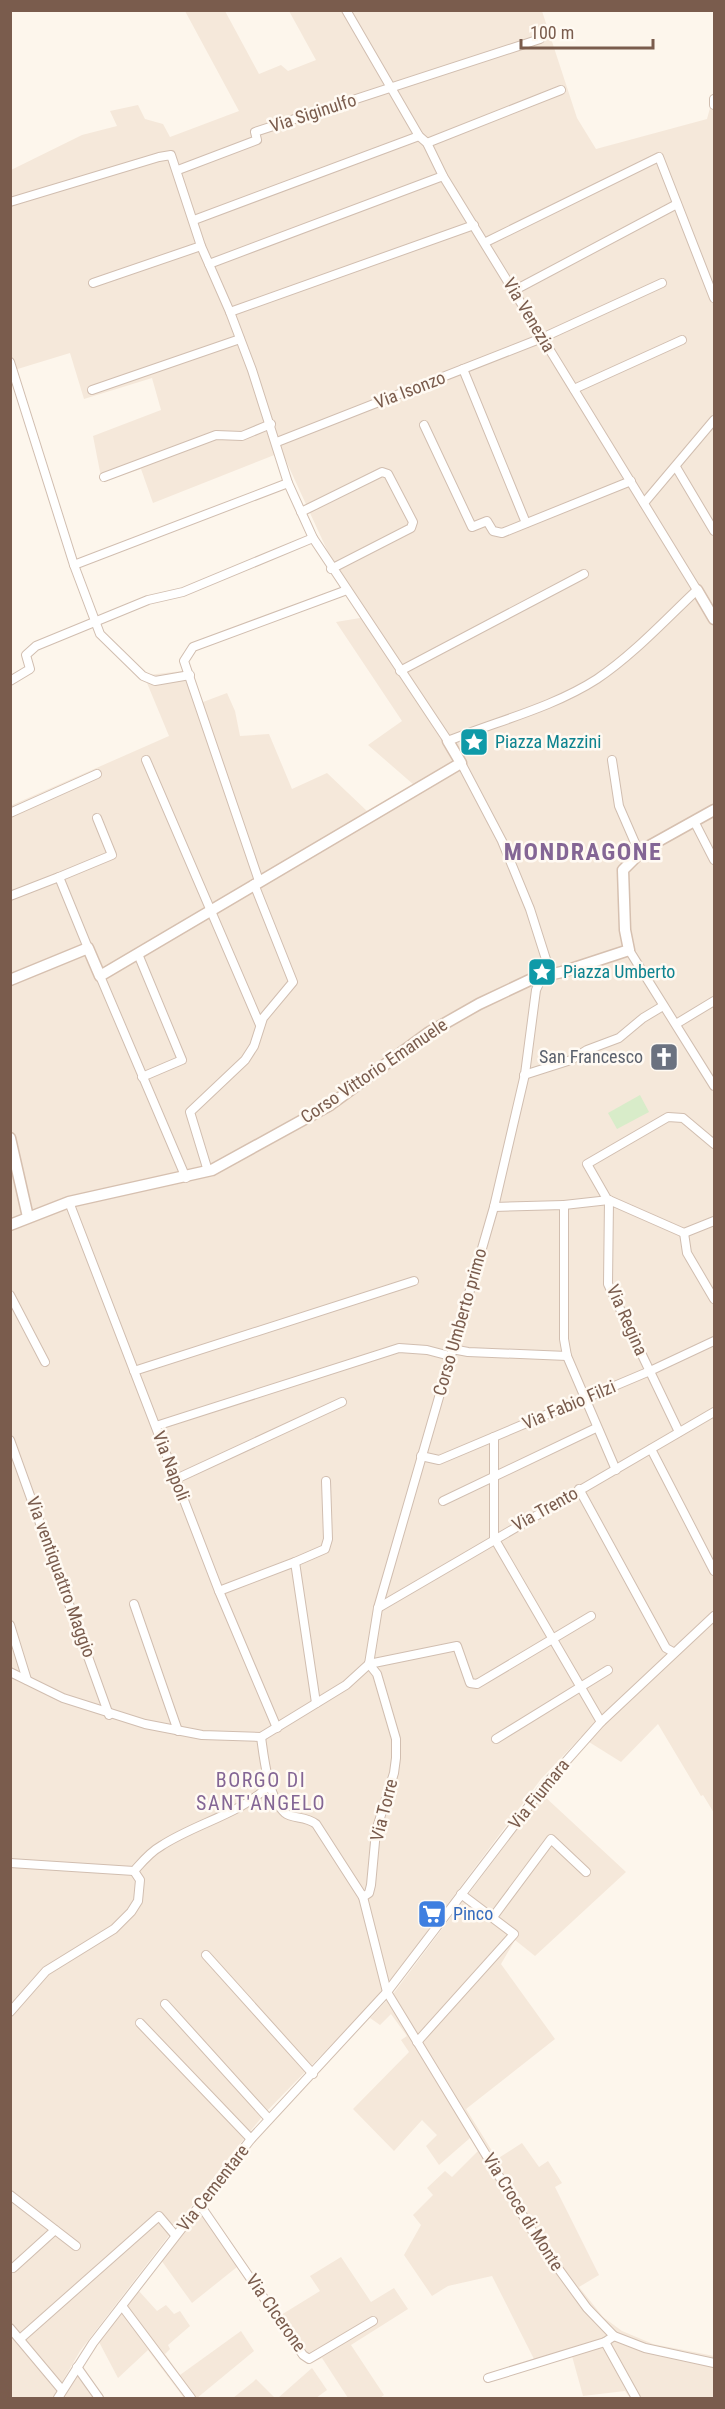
<svg xmlns="http://www.w3.org/2000/svg" width="725" height="2409" font-family="'Roboto Condensed',sans-serif">
  <style>
    .residential { fill: #f5e8da }
    .pitch { fill: #d8ecc9 }
    .lines { fill: none; stroke-linecap: round; stroke-linejoin: round }
    .street-casing { stroke: #d1beb0; stroke-width: 10 }
    .secondary-casing { stroke: #d6c0b0; stroke-width: 13 }
    .street { stroke: #fff; stroke-width: 8 }
    .secondary { stroke: #fff; stroke-width: 10 }
    .labels { text-anchor: middle; stroke-width: 5; stroke-linejoin: round; paint-order: stroke }
    .street-label { font-size: 18px; fill: #7a5c4d; stroke: #fffaf3 }
    .culture-label { font-size: 18px; fill: #0d838f; stroke: #fffaf3; text-anchor: start }
    .worship-label { font-size: 18px; fill: #5b616d; stroke: #fffaf3; text-anchor: end }
    .shop-label { font-size: 18px; fill: #366cbe; stroke: #fffaf3; text-anchor: start }
    .neighbourhood-label { font-size: 20px; letter-spacing: 1.5px; fill: #846695; stroke: #fffaf3 }
    .district-label { font-size: 24px; font-weight: bold; letter-spacing: 1.5px; fill: #846695; stroke: #fffaf3 }
  </style>
  <rect width="100%" height="100%" fill="#fdf6ec"/>
  <!-- residential -->
  <g class="residential">
    <polygon points="515,10 542,11 577,118 596,149 707,119 710,108 709,98 714,94 714,1813 703,1795 701,1796 658,1724 621,1762 581,1737 541,1779 394,1976 383,1986 378,1997 266,2112 234,2151 80,2351 53,2398 10,2398 10,806 169,736 147,683 148,675 191,670 203,702 227,693 235,711 240,736 269,734 292,789 327,773 367,811 414,785 368,745 402,721 336,622 366,617 333,563 282,452 153,503 141,469 102,482 93,436 161,410 152,378 84,399 70,353 11,371 11,170 82,135 117,126 110,111 138,105 145,119 163,124 170,137 239,111 185,11 225,11 259,74 281,65 288,71 316,60 289,11"/>
    <polygon points="543,1795 626,1872 535,1956 515,1940 501,1964 555,2039 466,2109 497,2159 522,2143 539,2167 548,2161 562,2183 555,2187 599,2275 579,2287 603,2317 622,2331 653,2344 714,2356 714,2398 630,2398 625,2391 583,2396 572,2356 537,2365 492,2276 448,2286 432,2296 404,2255 421,2225 413,2215 433,2195 427,2188 445,2171 452,2177 478,2151 470,2138 439,2165 426,2146 437,2135 422,2120 394,2151 353,2109 409,2052 401,2040 407,2036 391,2014 380,2025 370,2018 393,1994"/>
    <polygon points="204,2207 281,2315 320,2291 310,2276 341,2257 371,2302 394,2288 408,2309 351,2345 384,2395 380,2398 348,2398 322,2358 310,2364 301,2359 237,2267 192,2303 161,2260 177,2238"/>
    <polygon points="138,2290 157,2311 166,2305 174,2314 180,2311 190,2326 168,2345 170,2349 165,2354 180,2375 241,2331 254,2351 197,2398 184,2398 148,2350 118,2378 98,2340"/>
    <polygon points="81,2368 102,2398 62,2398"/>
    <polygon points="312,2368 327,2390 316,2398 278,2398"/>
    <polygon points="256,2379 275,2398 233,2398 253,2382"/>
  </g>
  <!-- pitch -->
  <polygon class="pitch" points="640,1095 649,1112 617,1129 608,1113"/>
  <g class="lines">
    <!-- street casing -->
    <g class="street-casing">
      <g id="street">
        <polyline points="714,99 714,105"/>
        <polyline points="427,143 561,90"/>
        <polyline points="178,170 257,140 255,132 540,39"/>
        <path d="M10 202 159 157 171 155 201 246 230 312 252 370 288 483 313 538 448 741C497 721 552 708 597 679 634 654 665 620 697 590L443 176 427 143 419 136 346 10"/>
        <polyline points="194,220 419,136"/>
        <polyline points="486,242 659,157 714,298"/>
        <polyline points="209,264 443,176"/>
        <polyline points="93,283 201,246"/>
        <polyline points="515,290 677,204"/>
        <polyline points="230,312 474,225"/>
        <polyline points="10,362 74,565 100,634 143,676 155,681 190,675"/>
        <polyline points="463,369 526,523"/>
        <polyline points="574,389 682,340"/>
        <polyline points="92,390 240,339"/>
        <polyline points="424,425 472,527 487,521 493,531 502,533 631,481"/>
        <polyline points="277,442 542,338 662,283"/>
        <polyline points="676,467 714,531"/>
        <polyline points="104,477 216,435 242,436 271,424"/>
        <polyline points="644,503 714,420"/>
        <polyline points="301,512 382,472 388,474 413,522 411,528 331,569"/>
        <polyline points="74,565 288,483"/>
        <polyline points="400,671 584,574"/>
        <polyline points="10,681 30,669 26,655 36,646 148,600 183,592 313,538"/>
        <polyline points="146,760 260,1025"/>
        <polyline points="612,760 619,806 639,852"/>
        <polyline points="461,763 502,841 530,909 551,975"/>
        <polyline points="10,813 97,774"/>
        <polyline points="694,821 714,860"/>
        <polyline points="59,877 112,855 97,818"/>
        <polyline points="259,881 184,661 193,647 347,590"/>
        <polyline points="10,896 59,877 88,948"/>
        <polyline points="629,950 714,1086"/>
        <polyline points="138,954 182,1060 142,1077"/>
        <polyline points="100,976 186,1178"/>
        <polyline points="676,1024 714,1001"/>
        <polyline points="524,1075 571,1060 587,1050 619,1038 643,1018 663,1006"/>
        <polyline points="208,1171 190,1112 245,1060 254,1046 263,1018 293,982 254,884"/>
        <polyline points="607,1199 587,1164 668,1117 683,1118 714,1144"/>
        <polyline points="609,1200 608,1284 679,1432"/>
        <polyline points="69,1202 219,1591 277,1728"/>
        <polyline points="564,1205 609,1200 684,1233 714,1221"/>
        <polyline points="494,1207 564,1205 564,1339 567,1356 616,1470"/>
        <polyline points="684,1233 687,1253 714,1299"/>
        <polyline points="10,1295 45,1362"/>
        <polyline points="452,1349 468,1352 567,1356"/>
        <polyline points="134,1371 414,1281"/>
        <polyline points="156,1426 399,1348 427,1350 450,1356"/>
        <polyline points="494,1437 494,1538 601,1722"/>
        <polyline points="10,1440 109,1715"/>
        <polyline points="651,1449 714,1571"/>
        <polyline points="421,1456 439,1460 650,1371 714,1341"/>
        <polyline points="176,1479 342,1402"/>
        <polyline points="579,1489 666,1648 673,1652"/>
        <polyline points="443,1501 596,1428"/>
        <polyline points="295,1562 325,1549 328,1539 326,1481"/>
        <polyline points="219,1591 295,1562 316,1703"/>
        <polyline points="134,1604 178,1731"/>
        <polyline points="378,1608 714,1412"/>
        <polyline points="10,1625 27,1680"/>
        <polyline points="369,1664 378,1608 494,1207 525,1074 536,990 542,977"/>
        <polyline points="369,1664 457,1646 470,1683 477,1684 591,1616"/>
        <polyline points="10,1672 63,1698 145,1724 202,1735 261,1737 346,1685 369,1664"/>
        <path d="M261 1737C264 1758 268 1798 285 1813 292 1819 306 1816 316 1824L363 1897 387 1992 539 2242 587 2308 614 2336 645 2348 714 2363"/>
        <polyline points="496,1739 608,1670"/>
        <polyline points="10,1863 134,1871"/>
        <polyline points="363,1897 369,1893 371,1885 376,1831 394,1773 396,1758 396,1739 377,1674 369,1664"/>
        <polyline points="493,1917 551,1839 586,1872"/>
        <polyline points="206,1955 313,2074"/>
        <polyline points="165,2004 269,2119"/>
        <path d="M10 2012 46 1971 114 1929 131 1912 138 1901 140 1880 134 1871C142 1862 150 1852 161 1846 196 1823 239 1815 270 1785"/>
        <polyline points="140,2023 251,2139"/>
        <polyline points="417,2042 514,1934 461,1894"/>
        <polyline points="10,2195 76,2246"/>
        <polyline points="200,2205 303,2355 309,2359 373,2321"/>
        <polyline points="13,2268 55,2230"/>
        <polyline points="122,2306 191,2398"/>
        <polyline points="10,2328 62,2390"/>
        <polyline points="614,2336 605,2342 636,2398"/>
        <polyline points="20,2339 159,2216 175,2235"/>
        <polyline points="77,2367 99,2398"/>
        <polyline points="488,2378 605,2342"/>
        <polyline points="58,2398 93,2343 251,2139 387,1992 545,1785 601,1722 714,1616"/>
      </g>
    </g>
    <!-- secondary casing -->
    <g class="secondary-casing">
      <g id="secondary">
        <polyline points="697,590 714,619"/>
        <polyline points="10,980 88,948 100,976 461,763 448,741"/>
        <polyline points="10,1138 28,1217"/>
        <polyline points="10,1225 69,1202 212,1170 330,1105 428,1033 479,1004 534,978 562,972 629,950 625,930 623,870 644,849 714,810"/>
      </g>
    </g>
    <!-- street -->
    <use href="#street" class="street"/>
    <!-- secondary -->
    <use href="#secondary" class="secondary"/>
  </g>
  <!-- icons -->
  <defs>
    <g id="sight-square" transform="scale(1.5)"><rect x="-9" y="-9" width="18" height="18" rx="4" fill="#0f9aa8" stroke="#fffaf3"/><path d="M0-6L1.8-2.2L6-1.7L2.9 1.2L3.7 5.4L0 3.3L-3.7 5.4L-2.9 1.2L-6-1.7L-1.8-2.2Z" fill="#fff"/></g>
    <g id="church-square" transform="scale(1.5)"><rect x="-9" y="-9" width="18" height="18" rx="4" fill="#6b7280" stroke="#fffaf3"/><path d="M-1.2-6h2.4v3.5h3.3v2.4h-3.3V6h-2.4V-.1h-3.3v-2.4h3.3Z" fill="#fff"/></g>
    <g id="supermarket-square" transform="scale(1.5)"><rect x="-9" y="-9" width="18" height="18" rx="4" fill="#3f7fe0" stroke="#fffaf3"/><path d="M-6-5.5h2.5l.6 2H6L4.5 2H-2.5L-4.4-4H-6ZM-1.5 3.2a1.3 1.3 0 1 0 .1 0ZM3 3.2a1.3 1.3 0 1 0 .1 0Z" fill="#fff"/></g>
  </defs>
  <g fill-rule="evenodd">
    <use href="#sight-square" x="474" y="742"/>
    <use href="#sight-square" x="542" y="972"/>
    <use href="#church-square" x="664" y="1057"/>
    <use href="#supermarket-square" x="432" y="1914"/>
  </g>
  <g class="labels">
    <!-- street labels -->
    <g class="street-label">
      <text transform="translate(313 113) rotate(-18)" y="6">Via Siginulfo</text>
      <text transform="translate(529 315) rotate(59)" y="6">Via Venezia</text>
      <text transform="translate(410 390) rotate(-21)" y="6">Via Isonzo</text>
      <text transform="translate(374 1071) rotate(-34)" y="6">Corso Vittorio Emanuele</text>
      <text transform="translate(627 1320) rotate(66)" y="6">Via Regina</text>
      <text transform="translate(460 1322) rotate(-74)" y="6">Corso Umberto primo</text>
      <text transform="translate(569 1405) rotate(-23)" y="6">Via Fabio Filzi</text>
      <text transform="translate(171 1466) rotate(69)" y="6">Via Napoli</text>
      <text transform="translate(545 1509) rotate(-29)" y="6">Via Trento</text>
      <text transform="translate(61 1577) rotate(70)" y="6">Via ventiquattro Maggio</text>
      <text transform="translate(539 1794) rotate(-51)" y="6">Via Fiumara</text>
      <text transform="translate(384 1810) rotate(-76)" y="6">Via Torre</text>
      <text transform="translate(213 2188) rotate(-52)" y="6">Via Cementare</text>
      <text transform="translate(523 2212) rotate(58)" y="6">Via Croce di Monte</text>
      <text transform="translate(276 2313) rotate(55)" y="6">Via CIcerone</text>
    </g>
    <!-- culture labels -->
    <g class="culture-label">
      <text x="495" y="748">Piazza Mazzini</text>
      <text x="563" y="978">Piazza Umberto</text>
    </g>
    <!-- worship labels -->
    <g class="worship-label">
      <text x="643" y="1063">San Francesco</text>
    </g>
    <!-- shop labels -->
    <g class="shop-label">
      <text x="453" y="1920">Pinco</text>
    </g>
    <!-- neighbourhood labels -->
    <g class="neighbourhood-label">
      <text x="261" y="1787">BORGO DI<tspan x="261" dy="23">SANT'ANGELO</tspan></text>
    </g>
    <!-- district labels -->
    <g class="district-label">
      <text x="583" y="860">MONDRAGONE</text>
    </g>
  </g>
  <!-- border -->
  <rect width="725" height="2409" fill="none" stroke="#7a5c4d" stroke-width="24"/>
  <!-- scale -->
  <path d="M521 39v9h132v-9" fill="none" stroke="#7a5c4d" stroke-width="3"/>
  <text x="530" y="39" font-size="18" fill="#7a5c4d" stroke="#fffaf3" stroke-width="4.5" paint-order="stroke">100 m</text>
</svg>
